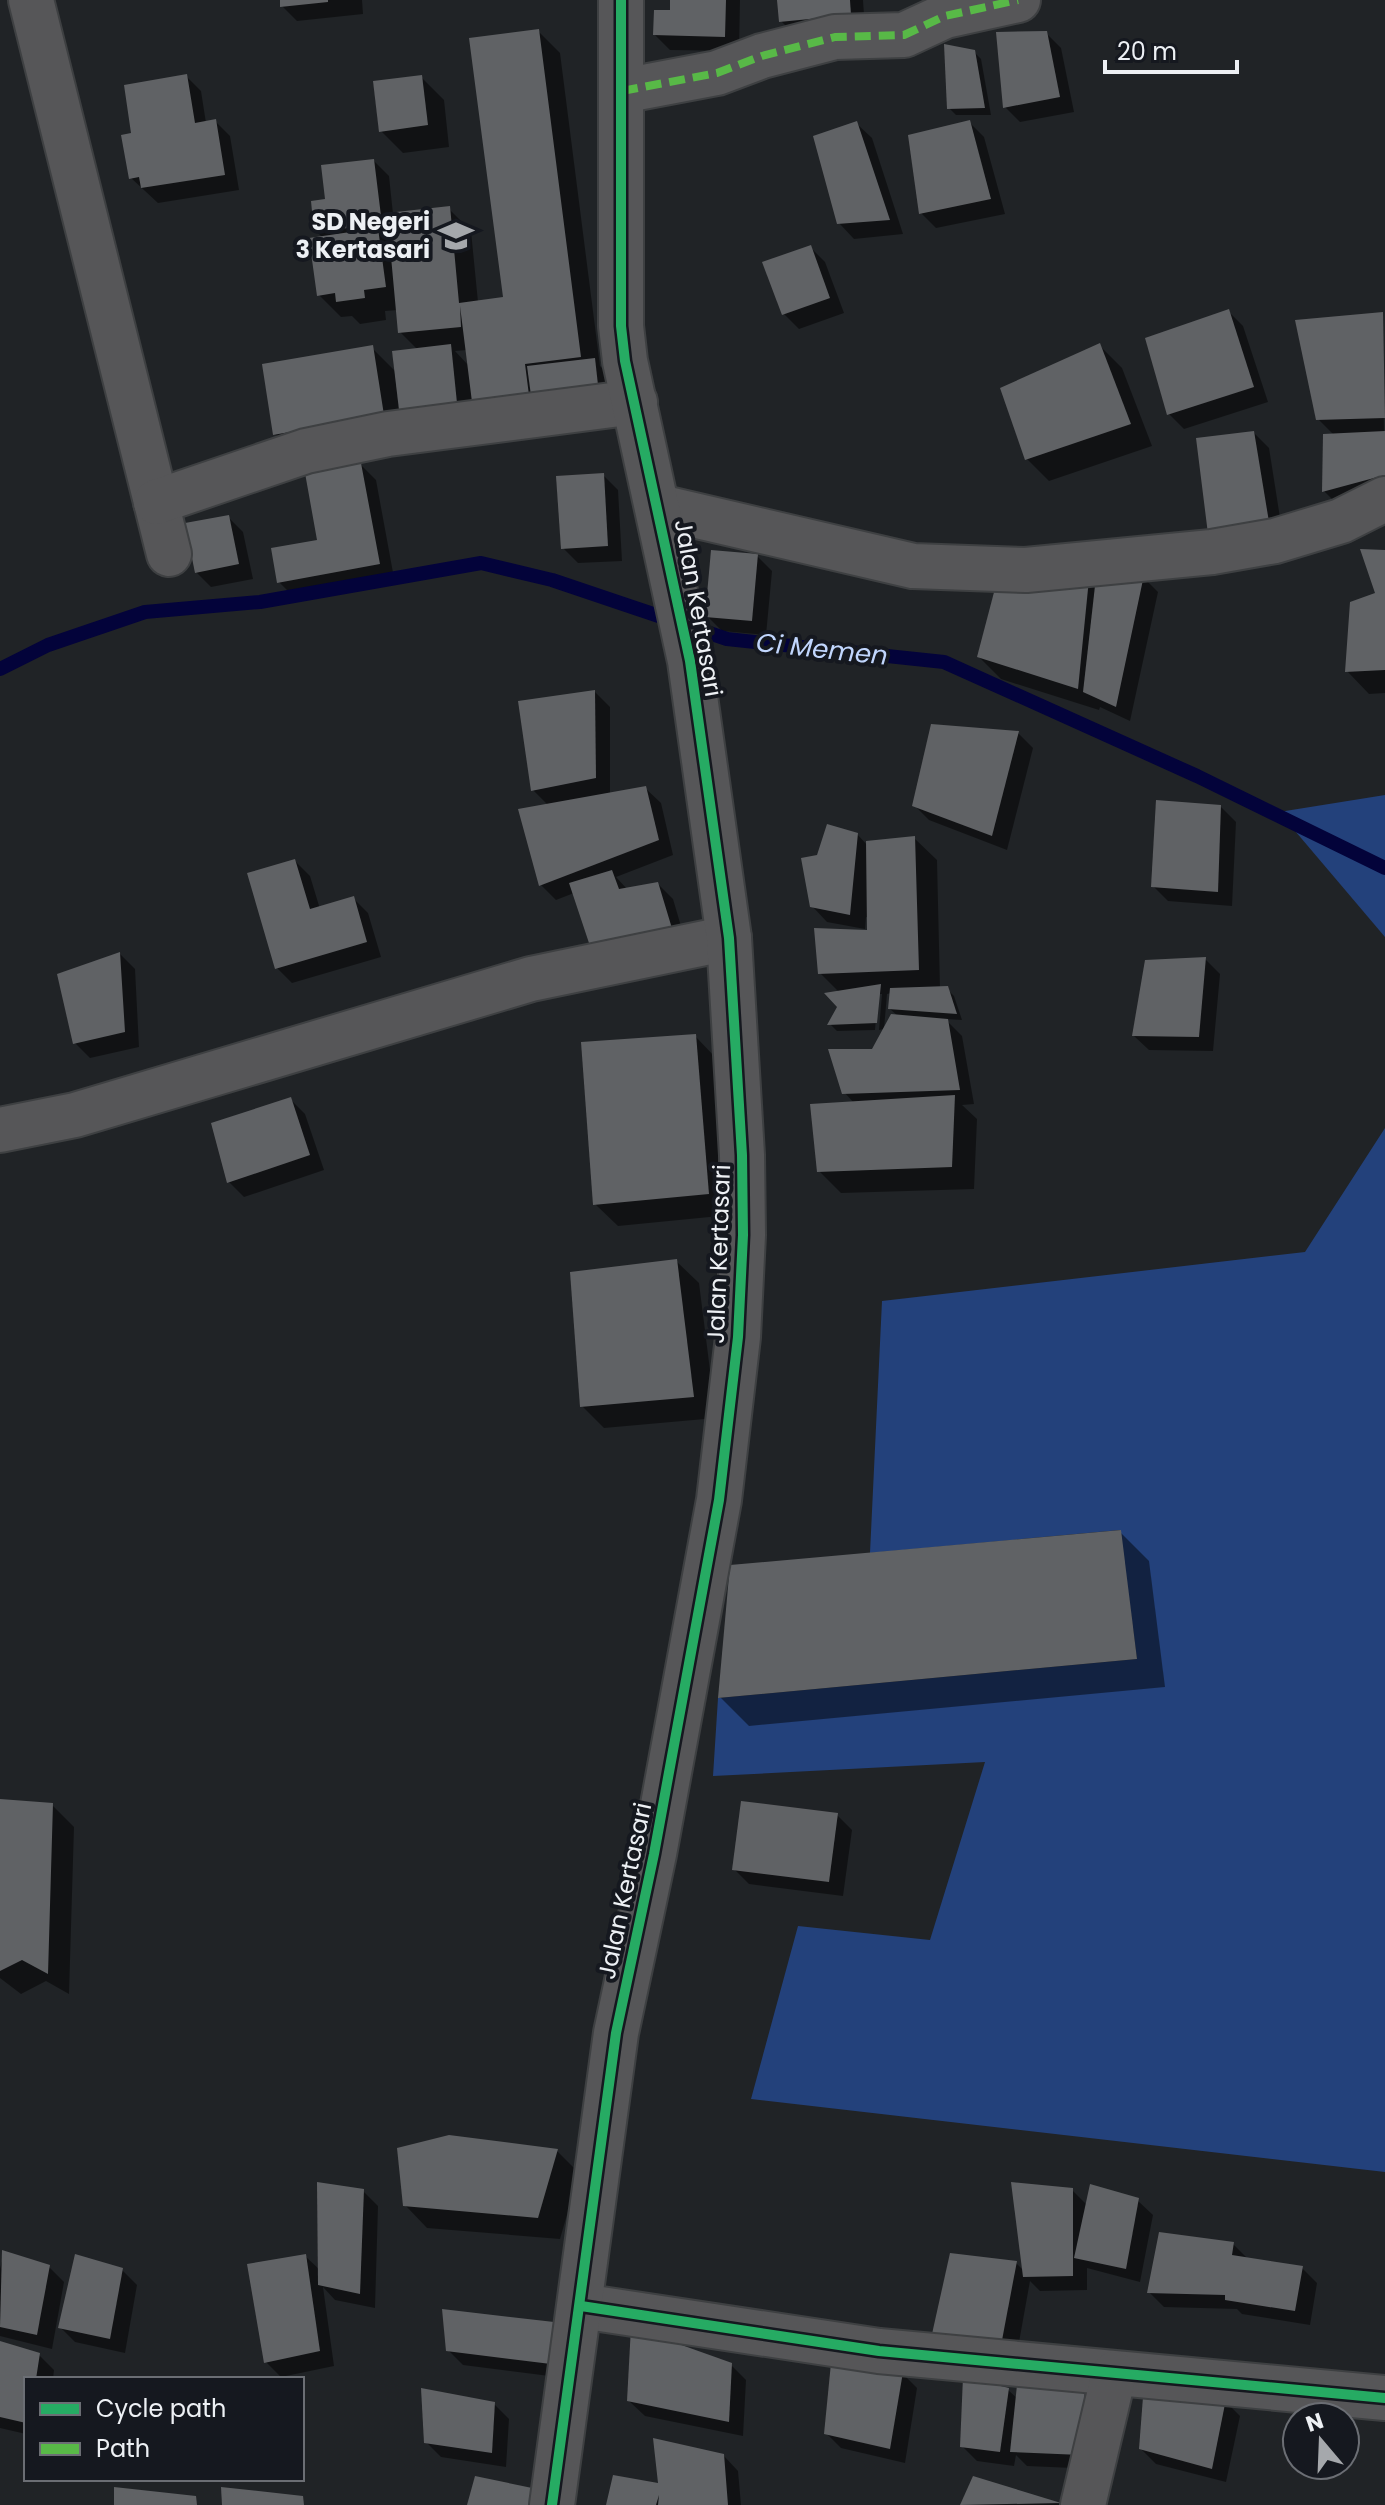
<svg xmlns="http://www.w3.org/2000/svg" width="1385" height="2505" font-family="Poppins,sans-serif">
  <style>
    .forest { fill: #23417b }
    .shadow { fill: #0007; fill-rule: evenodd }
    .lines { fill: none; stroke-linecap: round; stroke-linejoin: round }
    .stream { stroke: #03033a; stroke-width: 14 }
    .building { fill: #606265 }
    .minor-casing { stroke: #3e4042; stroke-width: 48 }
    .minor { stroke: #565658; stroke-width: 44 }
    .quiet { stroke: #58b947; stroke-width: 8; stroke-dasharray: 16 8; stroke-linecap: butt }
    .cycleway-casing { stroke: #15181f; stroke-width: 15 }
    .cycleway { stroke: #26ab63; stroke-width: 10 }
    .labels { text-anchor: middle; stroke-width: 8; stroke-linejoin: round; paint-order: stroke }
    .poi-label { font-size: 24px; font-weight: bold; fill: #edf0f4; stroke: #15181f; text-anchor: end }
    .street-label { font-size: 24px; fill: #edf0f4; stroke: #15181f }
    .water-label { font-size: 26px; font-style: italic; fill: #c1d6fd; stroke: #15181f }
  </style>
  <rect width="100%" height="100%" fill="#202326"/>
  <!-- forest -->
  <g class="forest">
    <polygon points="1385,795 1385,937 1279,812"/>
    <polygon points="1385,1128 1385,2172 751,2099 798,1926 930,1940 985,1762 713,1776 718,1698 1137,1659 1120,1530 870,1553 882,1301 1305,1252"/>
  </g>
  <!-- shadow -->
  <g class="shadow">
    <polygon points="282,0 362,0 363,14 297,21 282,6"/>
    <polygon points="672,0 740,0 739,51 670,50 655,35 672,13"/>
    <polygon points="779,0 863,0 865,30 796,36 781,21"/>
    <path d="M538 31 560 53 600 366 616 382 423 431 401 409 406 437 298 456 275 434 372 348 396 372 418 350 400 332 398 310 385 311 386 320 360 324 352 316 341 317 319 295 323 238 316 231 327 201 374 161 389 176 393 214 449 209 471 231 478 302 505 299ZM467 350 469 366 455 351Z"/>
    <polygon points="1046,33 1061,48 1074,112 1020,122 1005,107"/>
    <polygon points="974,52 981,59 991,115 956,115 949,108"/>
    <polygon points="186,76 201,91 206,123 215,121 230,136 239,190 158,203 131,178 134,134"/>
    <polygon points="422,78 444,100 449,147 403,153 381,131"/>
    <polygon points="969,122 984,137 1005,214 936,228 921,213"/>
    <polygon points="857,124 872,138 903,234 854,239 839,223"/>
    <polygon points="810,247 825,262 844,313 799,329 784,314"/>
    <polygon points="1228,311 1243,326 1268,402 1184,429 1169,414"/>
    <polygon points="1382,314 1385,493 1339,506 1324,491 1334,435 1318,419"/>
    <polygon points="1100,346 1122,368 1152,446 1049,481 1027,459"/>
    <polygon points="1254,433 1269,448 1284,543 1225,549"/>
    <polygon points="361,465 376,480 394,578 294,597 279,582 320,542"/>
    <polygon points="603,475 618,490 622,561 578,563 563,548"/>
    <polygon points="228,517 243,532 253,579 211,587 196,572"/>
    <polygon points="1385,552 1385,693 1369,694 1347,671 1378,594"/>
    <polygon points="757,556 772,571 766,635 722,631 707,616"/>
    <polygon points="1143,577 1158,592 1130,721 1100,707 1099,710 1001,679 979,657 1088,581 1097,590"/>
    <polygon points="595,692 610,707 610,794 645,788 661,803 673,855 616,877 627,889 658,884 673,899 688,950 574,893 556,900 541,885 548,805 533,790"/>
    <polygon points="1018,733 1033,748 1007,850 929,820 914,805"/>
    <polygon points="1221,807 1236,822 1232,906 1168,901 1153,886"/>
    <polygon points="857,834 868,846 914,838 937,860 940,989 947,989 954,996 962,1020 945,1019 962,1036 974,1104 962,1105 977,1119 974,1189 841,1193 819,1171 854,1103 844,1092 899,1017 890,1009 891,993 887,994 884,1029 879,1030 882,994 878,994 875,1030 837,1031 830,1024 839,1007 839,992 820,973 869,932 869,918 866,917 865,929 827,922 812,906 819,857"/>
    <polygon points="295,861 310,876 320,909 353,898 368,913 381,957 292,983 277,968"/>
    <polygon points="120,954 135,969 139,1047 90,1058 75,1043"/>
    <polygon points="1205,959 1220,974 1213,1051 1149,1050 1134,1036"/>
    <polygon points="695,1036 717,1059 730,1215 618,1226 595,1204"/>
    <polygon points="290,1099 305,1114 324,1170 244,1197 229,1182"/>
    <polygon points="676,1261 699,1283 716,1418 604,1428 582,1406"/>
    <polygon points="1120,1532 1149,1561 1165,1687 749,1726 720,1697"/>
    <polygon points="0,1801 52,1805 74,1827 69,1994 46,1981 21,1994 0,1978"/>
    <polygon points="837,1815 852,1830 843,1896 749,1884 734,1869"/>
    <polygon points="557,2151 579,2173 560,2239 427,2228 405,2205"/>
    <polygon points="1072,2190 1087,2205 1137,2200 1153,2215 1140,2282 1087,2268 1087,2290 1040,2291 1030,2281 1014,2370 947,2357 1016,2263 1024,2271"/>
    <polygon points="363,2191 378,2206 375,2308 335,2300 323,2287 334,2366 281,2377 266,2362 305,2256 320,2270"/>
    <polygon points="1233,2244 1249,2260 1302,2268 1317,2283 1310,2325 1242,2314 1237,2309 1164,2307 1149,2292"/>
    <polygon points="4,2253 49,2267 64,2282 52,2349 0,2336 0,2269"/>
    <polygon points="122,2270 137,2285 125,2353 75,2342 60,2327"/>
    <polygon points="553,2324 573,2379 463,2365 448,2350"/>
    <polygon points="0,2343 39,2355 54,2370 53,2379 26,2379 26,2434 0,2428"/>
    <polygon points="731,2365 746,2380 743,2436 645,2416 629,2401"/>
    <polygon points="902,2373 917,2388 905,2463 841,2448 826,2433"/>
    <polygon points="1008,2390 1018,2399 1084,2391 1099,2406 1096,2469 1027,2466 1016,2455 1014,2466 977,2461 962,2446"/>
    <polygon points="1225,2401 1240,2416 1226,2482 1156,2464 1141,2449"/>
    <polygon points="494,2404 509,2419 506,2467 441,2457 426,2442"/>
    <polygon points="723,2455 738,2471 741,2505 608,2505"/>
    <polygon points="974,2479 1060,2504 1061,2505 962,2505"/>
  </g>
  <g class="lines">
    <!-- stream -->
    <polyline class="stream" points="0,669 48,645 145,612 260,602 481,563 552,580 727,639 944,662 1197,776 1385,868"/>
  </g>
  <!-- building -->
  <g class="building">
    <polygon points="280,0 328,0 328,2 280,7"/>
    <polygon points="670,0 726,0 725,37 653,35 654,10 670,10"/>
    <polygon points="777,0 850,0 851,15 779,22"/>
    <polygon points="539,29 581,357 525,364 530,403 473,410 460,306 461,327 398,333 387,213 450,206 459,303 503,297 469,38"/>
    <polygon points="1047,31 1060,97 1003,108 996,32"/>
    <polygon points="944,44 975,50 985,108 947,109"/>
    <polygon points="187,74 195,123 216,119 225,175 141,188 139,177 129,179 121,135 131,133 124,85"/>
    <polygon points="422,75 428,125 379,132 373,81"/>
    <polygon points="970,120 991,199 919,214 908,135"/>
    <polygon points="857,121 890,220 837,224 813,136"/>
    <polygon points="374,159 382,224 314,232 311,201 325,199 321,165"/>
    <polygon points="378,228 386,287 364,290 365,298 336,302 335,293 317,296 309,238"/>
    <polygon points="811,245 830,298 782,315 762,262"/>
    <polygon points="1229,309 1254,387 1167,415 1145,338"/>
    <polygon points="1383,312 1385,418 1316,420 1295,320"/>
    <polygon points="1100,343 1131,424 1025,460 1000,388"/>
    <polygon points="451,344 457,403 399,410 392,351"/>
    <polygon points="373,345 384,415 273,435 262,364"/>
    <polygon points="595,358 599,394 532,403 527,366"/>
    <polygon points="1254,431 1270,528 1208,534 1196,438"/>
    <polygon points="1385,431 1385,475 1322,492 1323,434"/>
    <polygon points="361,463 380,564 277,583 271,548 317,540 305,473"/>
    <polygon points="604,473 608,546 561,549 556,476"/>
    <polygon points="229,515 239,564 195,573 185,523"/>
    <polygon points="1360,549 1385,550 1385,670 1345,672 1350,602 1375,593"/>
    <polygon points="711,550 758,554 752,621 705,617"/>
    <polygon points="1144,575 1116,707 1083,692 1096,577"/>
    <polygon points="998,577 1089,579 1078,689 977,657"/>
    <polygon points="595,690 596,778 531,791 518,701"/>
    <polygon points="931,724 1019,731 992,836 912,806"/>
    <polygon points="646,786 659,840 539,886 518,809"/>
    <polygon points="1156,800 1221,805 1218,892 1151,887"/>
    <polygon points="827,824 858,833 850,915 810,907 801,858 817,855"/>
    <polygon points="915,836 919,970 818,974 814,928 867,930 866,841"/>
    <polygon points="295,859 310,909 354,896 367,942 275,969 247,873"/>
    <polygon points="612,870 619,889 658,882 674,935 594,958 569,883"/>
    <polygon points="120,952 125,1032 73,1044 57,974"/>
    <polygon points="1206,957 1199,1037 1132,1036 1145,960"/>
    <polygon points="881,984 877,1023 827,1025 837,1007 824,993"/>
    <polygon points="948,986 957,1014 888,1009 890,988"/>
    <polygon points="891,1014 948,1019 960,1090 842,1094 828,1049 872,1049"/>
    <polygon points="696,1034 709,1194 593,1205 581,1042"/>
    <polygon points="955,1095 952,1167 817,1172 810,1104"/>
    <polygon points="291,1097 310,1155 227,1183 211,1123"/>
    <polygon points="677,1259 694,1397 580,1407 570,1272"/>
    <polygon points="1121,1530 1137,1659 718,1698 730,1565"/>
    <polygon points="0,1799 53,1803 48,1974 22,1960 0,1971"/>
    <polygon points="741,1801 838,1813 829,1882 732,1870"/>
    <polygon points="449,2135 558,2149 538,2218 403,2206 397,2148"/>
    <polygon points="317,2182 364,2189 360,2294 318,2285"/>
    <polygon points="1011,2182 1073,2188 1073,2276 1023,2277"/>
    <polygon points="1090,2184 1139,2198 1126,2269 1074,2258"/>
    <polygon points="1159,2232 1234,2242 1232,2255 1303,2266 1295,2311 1225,2300 1225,2295 1147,2293"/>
    <polygon points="2,2250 50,2265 37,2335 0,2327"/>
    <polygon points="950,2253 1017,2261 999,2356 930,2343"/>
    <polygon points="75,2254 123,2268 110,2339 58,2328"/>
    <polygon points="306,2254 320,2351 264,2363 247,2264"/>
    <polygon points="442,2309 554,2322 559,2365 446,2351"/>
    <polygon points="631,2327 732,2363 729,2422 627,2401"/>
    <polygon points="0,2341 40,2353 36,2379 26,2379 26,2423 0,2417"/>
    <polygon points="832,2353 903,2372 890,2449 824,2434"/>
    <polygon points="963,2377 1009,2388 1000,2452 960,2447"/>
    <polygon points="1144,2384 1226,2399 1212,2469 1139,2449"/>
    <polygon points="1017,2385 1085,2389 1081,2455 1010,2452"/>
    <polygon points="421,2388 495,2402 492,2453 424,2443"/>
    <polygon points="653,2438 724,2454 728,2505 658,2505 659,2495 656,2505 606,2505 613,2475 658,2483"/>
    <polygon points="475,2476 537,2489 536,2505 467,2505"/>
    <polygon points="973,2476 1061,2503 960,2505"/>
    <polygon points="114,2487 196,2496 197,2505 114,2505"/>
    <polygon points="221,2487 303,2496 304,2505 222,2505"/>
  </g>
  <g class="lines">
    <!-- minor casing -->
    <g class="minor-casing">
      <g id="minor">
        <polyline points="31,0 169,554"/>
        <polyline points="622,91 717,73 762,56 835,37 904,35 945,16 1018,0"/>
        <polyline points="156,502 306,451 388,434 635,402"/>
        <polyline points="659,507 913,566 1026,570 1212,552 1275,541 1341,521 1385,499"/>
        <polyline points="0,1130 75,1115 531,979 729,938"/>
        <polyline points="581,2306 879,2351 1385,2398"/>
        <polyline points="552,2505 616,2033 654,1854 719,1500 738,1337 743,1235 742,1155 729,938 690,661 625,361 621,326 621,0"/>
        <polyline points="1083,2505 1114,2374"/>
      </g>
    </g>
    <!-- minor -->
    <use href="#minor" class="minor"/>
    <!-- quiet -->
    <polyline class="quiet" points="622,91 717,73 762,56 835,37 904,35 945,16 1018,0"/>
    <!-- cycleway casing -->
    <g class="cycleway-casing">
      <g id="cycleway">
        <polyline points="581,2306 879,2351 1385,2398"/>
        <polyline points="552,2505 616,2033 654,1854 719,1500 738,1337 743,1235 742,1155 729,938 690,661 625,361 621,326 621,0"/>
      </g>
    </g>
    <!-- cycleway -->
    <use href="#cycleway" class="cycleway"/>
  </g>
  <!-- icons -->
  <defs>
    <g id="school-bare" transform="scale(2.76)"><path d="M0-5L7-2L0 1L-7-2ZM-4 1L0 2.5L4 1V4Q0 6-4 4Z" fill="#a5a8ac" stroke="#15181f" stroke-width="2.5" paint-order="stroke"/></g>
  </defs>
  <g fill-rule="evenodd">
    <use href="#school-bare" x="456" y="236"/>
  </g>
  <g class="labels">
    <!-- poi labels -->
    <g class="poi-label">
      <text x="430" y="230">SD Negeri<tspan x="430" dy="28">3 Kertasari</tspan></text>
    </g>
    <!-- street labels -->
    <g class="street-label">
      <text transform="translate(698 608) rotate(80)" y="8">Jalan Kertasari</text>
      <text transform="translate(719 1254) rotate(-88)" y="8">Jalan Kertasari</text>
      <text transform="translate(625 1891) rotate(-78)" y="8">Jalan Kertasari</text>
    </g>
    <!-- water labels -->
    <g class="water-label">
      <text transform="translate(822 649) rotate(6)" y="9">Ci Memen</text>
    </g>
  </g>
  <!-- legend -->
  <rect x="24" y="2377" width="280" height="104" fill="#15181f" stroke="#6b6e74" stroke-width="2"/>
  <rect x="40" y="2403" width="40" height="12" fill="#26ab63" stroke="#6b6e74" stroke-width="2"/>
  <text x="96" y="2417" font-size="24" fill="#edf0f4">Cycle path</text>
  <rect x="40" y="2443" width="40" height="12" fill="#58b947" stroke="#6b6e74" stroke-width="2"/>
  <text x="96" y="2457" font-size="24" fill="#edf0f4">Path</text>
  <!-- north arrow -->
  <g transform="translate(1321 2441) rotate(341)"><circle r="38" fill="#15181f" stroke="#6b6e74" stroke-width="2"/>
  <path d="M0-6L14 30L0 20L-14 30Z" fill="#a5a8ac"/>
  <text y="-12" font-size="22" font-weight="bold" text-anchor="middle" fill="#edf0f4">N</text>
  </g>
  <!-- scale -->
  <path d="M1105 60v12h132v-12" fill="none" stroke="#edf0f4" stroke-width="4"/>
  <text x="1117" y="60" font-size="24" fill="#edf0f4" stroke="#15181f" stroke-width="6" paint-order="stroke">20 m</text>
</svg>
